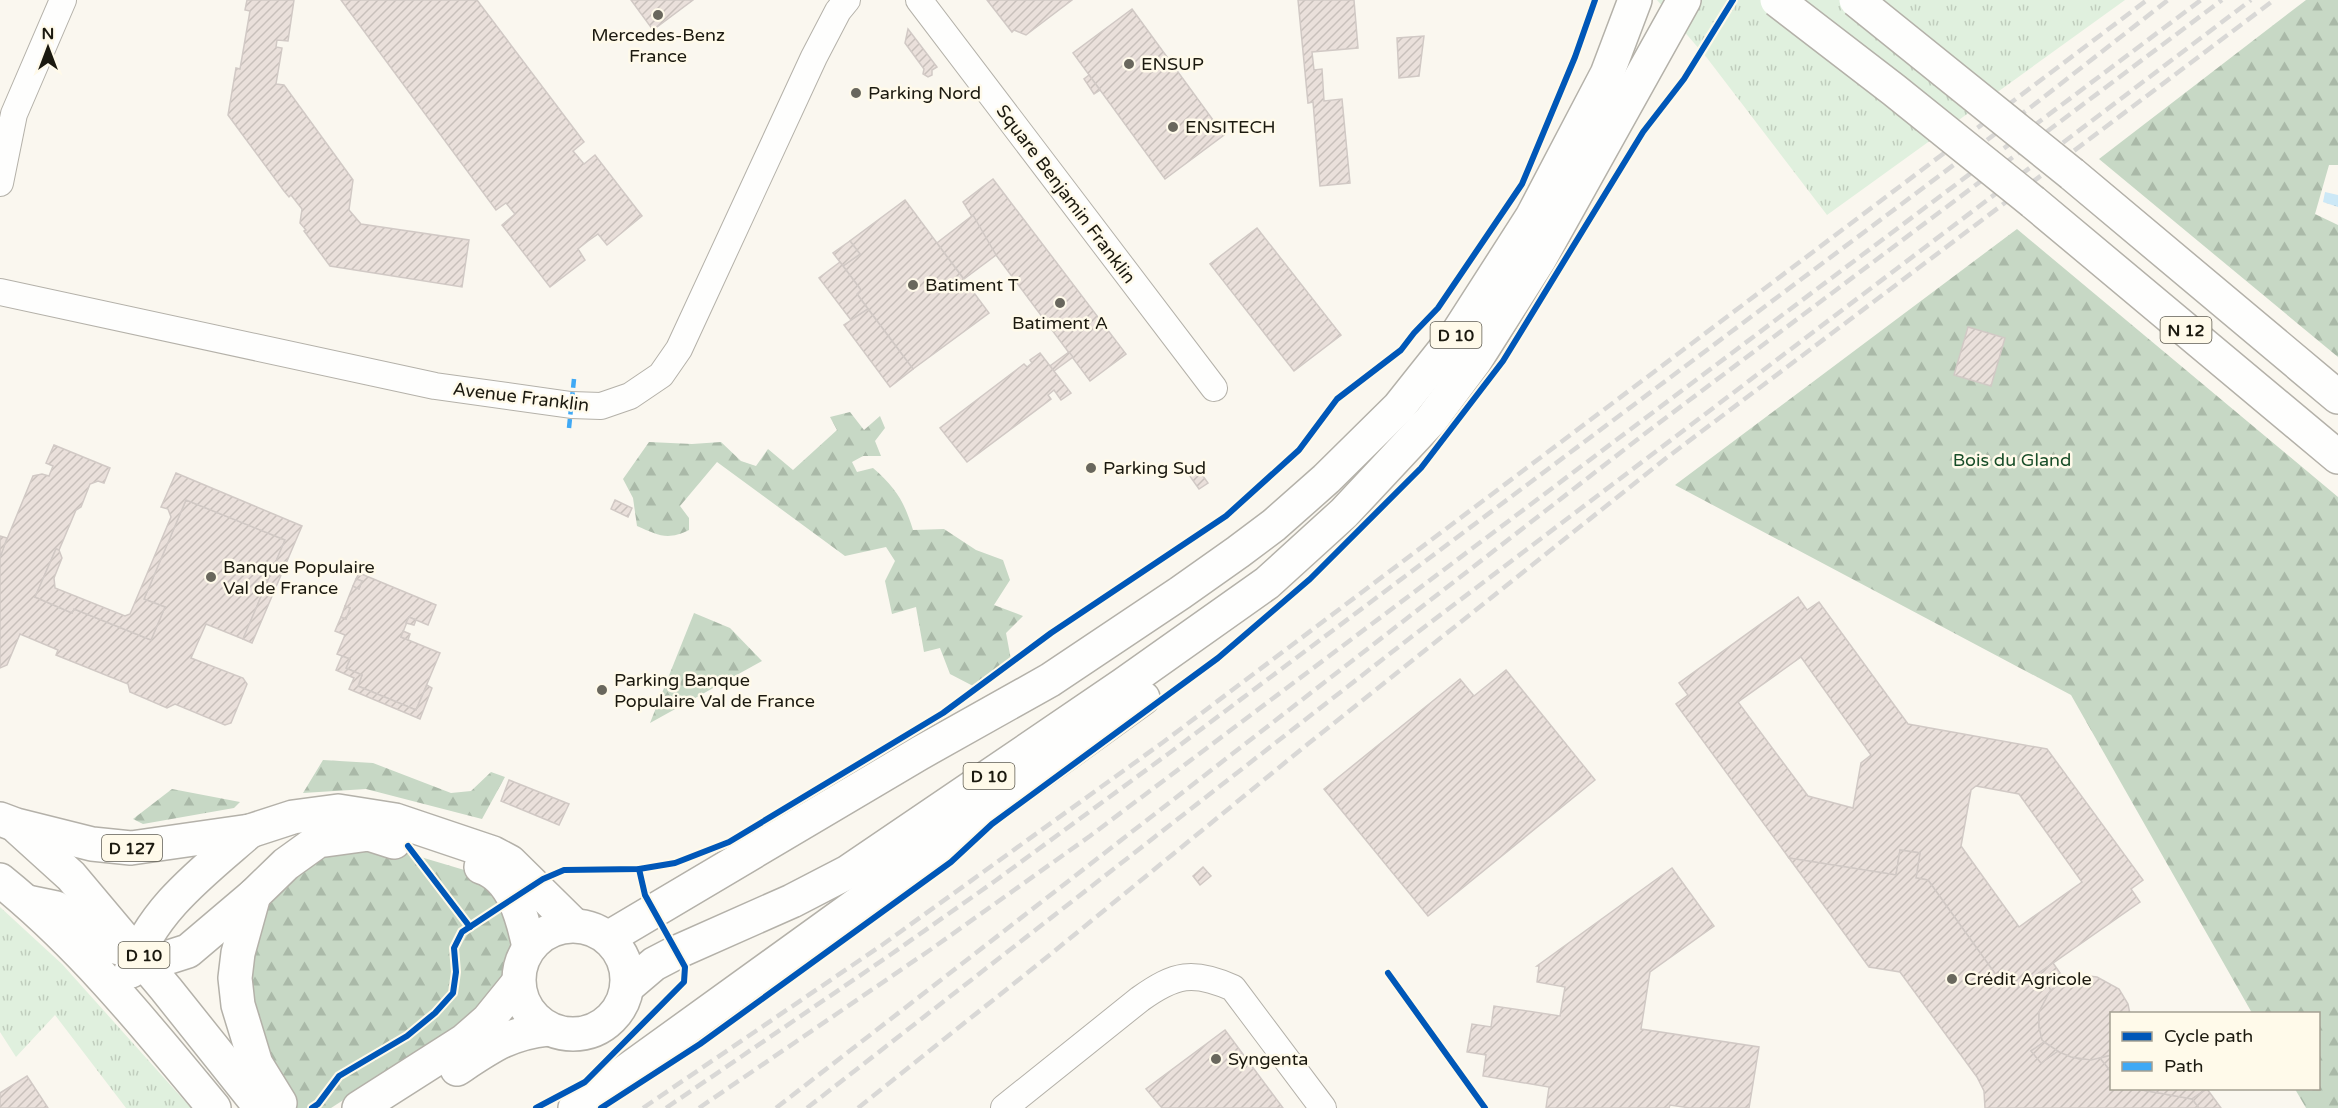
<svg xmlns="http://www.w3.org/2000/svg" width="2338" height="1108" font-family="'Varela Round',sans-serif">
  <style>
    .grass { fill: url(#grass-tufts) }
    .forest { fill: url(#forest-firs) }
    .water { fill: url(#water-ripples) }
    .building { fill: url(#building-hatch); stroke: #d1c9c5; stroke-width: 1.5; fill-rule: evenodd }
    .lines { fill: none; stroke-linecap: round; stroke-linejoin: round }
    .minor-casing { stroke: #b4b1a9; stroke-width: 28 }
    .major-casing { stroke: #b4b1a9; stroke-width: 36 }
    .highway-casing { stroke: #b4b1a9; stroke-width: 36 }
    .minor { stroke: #fefefd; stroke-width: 26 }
    .major { stroke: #fefefd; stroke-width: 33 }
    .highway { stroke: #fefefd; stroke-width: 33 }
    .rail { stroke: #d9d8d6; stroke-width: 4.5; stroke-dasharray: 12 6; stroke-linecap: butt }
    .highway-bridge-casing { stroke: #b4b1a9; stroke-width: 36; stroke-linecap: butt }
    .highway-bridge { stroke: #fefefd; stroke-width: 33 }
    .quiet { stroke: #3fa9f5; stroke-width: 4.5; stroke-dasharray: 9 4.5; stroke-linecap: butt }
    .cycleway-casing { stroke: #fffaea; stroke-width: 10 }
    .cycleway { stroke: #0057b8; stroke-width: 6 }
    .poi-dot { fill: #69675d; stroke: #fffaea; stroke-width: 2 }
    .labels { text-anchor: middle; stroke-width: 5; stroke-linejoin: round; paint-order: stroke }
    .shield { fill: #fffaea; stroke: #5f5c51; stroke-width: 1.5 }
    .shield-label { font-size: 16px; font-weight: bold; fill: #1b190f }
    .poi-label { font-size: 18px; fill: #1b190f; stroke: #fffaea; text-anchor: start }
    .street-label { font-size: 18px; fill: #1b190f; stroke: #fffaea }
    .park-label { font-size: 18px; fill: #194e29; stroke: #fffaea }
  </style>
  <defs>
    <pattern id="grass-tufts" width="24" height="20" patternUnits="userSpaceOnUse" patternTransform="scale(1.5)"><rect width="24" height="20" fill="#e0f0de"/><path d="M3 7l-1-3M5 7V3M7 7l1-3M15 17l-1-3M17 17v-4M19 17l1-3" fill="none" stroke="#c0cdbd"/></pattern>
    <pattern id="forest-firs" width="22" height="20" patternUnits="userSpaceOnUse" patternTransform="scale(1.5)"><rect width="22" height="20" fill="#c7d8c5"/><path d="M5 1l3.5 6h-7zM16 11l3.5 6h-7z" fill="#aab9a8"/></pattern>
    <pattern id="water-ripples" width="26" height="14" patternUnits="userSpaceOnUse" patternTransform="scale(1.5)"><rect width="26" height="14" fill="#cce8f6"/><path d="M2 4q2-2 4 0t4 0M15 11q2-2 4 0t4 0" fill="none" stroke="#afc6d2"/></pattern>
    <pattern id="building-hatch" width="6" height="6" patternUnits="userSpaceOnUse" patternTransform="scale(1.5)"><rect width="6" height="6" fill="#eae0db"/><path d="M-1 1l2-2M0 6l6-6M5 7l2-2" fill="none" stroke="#c8c0bb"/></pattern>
  </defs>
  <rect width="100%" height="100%" fill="#faf7ef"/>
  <!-- grass -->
  <g class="grass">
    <polygon points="1657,0 2125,0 1827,215 1707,58"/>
    <polygon points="0,907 62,964 191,1108 126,1108 55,1015 16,1057 0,1032"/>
  </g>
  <!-- forest -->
  <g class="forest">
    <polygon points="2306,0 2338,0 2338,165 2329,165 2315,214 2338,225 2338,357 2099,159"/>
    <polygon points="2017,229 2338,497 2338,1108 2306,1108 2295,1089 2318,1088 2318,1014 2252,1013 2071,695 1675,485"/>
    <path d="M850 412 864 430 880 416 885 428 875 441 881 456H863L852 462 857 472 873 468C896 488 904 501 913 530L944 529 976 550 1003 560 1010 580 994 605 1023 616 1006 633 1012 665 975 687 950 674 940 648 924 652 916 607 892 614 885 581 895 561 886 547 845 556 717 462 680 506 689 518V530C667 541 658 535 637 526L633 498 623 479 649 442 692 444 721 442 741 461 756 466 768 449 793 470 837 430 830 417Z"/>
    <polygon points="694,613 730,628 762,661 650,723"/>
    <polygon points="323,760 373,763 451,793 471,791 491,772 505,777 482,819 366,789 303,793"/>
    <polygon points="172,789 240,802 234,808 143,824 133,819"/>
    <polygon points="377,844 471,872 493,886 515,938 503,982 475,1015 331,1108 295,1108 256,1040 247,997 260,915 283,877 314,856"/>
  </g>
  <!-- water -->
  <polygon class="water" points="2325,192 2338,195 2338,207 2323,202"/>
  <!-- building -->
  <g class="building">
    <polygon points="247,0 294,0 288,41 277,40 276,47 282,48 276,84 284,85 353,180 349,210 361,224 469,240 462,287 330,266 304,231 306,230 300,223 302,209 291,195 289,197 284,191 228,115 236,68 240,69 250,11 245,10"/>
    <polygon points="341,0 477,0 584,142 573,151 584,164 595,155 642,216 607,245 598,234 588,241 578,249 585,260 550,287 502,225 515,214 506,203 496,210"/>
    <polygon points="631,0 693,0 653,30"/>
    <polygon points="987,0 1072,0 1026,35 1014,30 1012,32"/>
    <polygon points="1298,0 1354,0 1358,48 1312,52 1314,70 1322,69 1324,101 1342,99 1350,183 1320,186 1313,102 1308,103"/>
    <polygon points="1132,9 1224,135 1165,179 1073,53"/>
    <polygon points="908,29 937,67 932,70 932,75 928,77 923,74 924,69 905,43"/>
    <polygon points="1424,36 1419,76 1399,78 1397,38"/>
    <polygon points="1089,75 1100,90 1094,94 1084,79"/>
    <polygon points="993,179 1126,354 1090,381 996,255 963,202"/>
    <polygon points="905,200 989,313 913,369 857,294 861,290 843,266 860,254 850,241"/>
    <polygon points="973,215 996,255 964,279 937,243"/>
    <polygon points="1257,228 1341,335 1294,371 1210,264"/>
    <polygon points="850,241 860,254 843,266 833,253"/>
    <polygon points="840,262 861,290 857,294 868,309 851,320 819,278"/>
    <polygon points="868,309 913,369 890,387 844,325"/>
    <polygon points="1968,327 2005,338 1991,386 1954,375"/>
    <polygon points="1069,352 1073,357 1054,371 1050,366"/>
    <polygon points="1040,353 1071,393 1061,400 1054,390 1048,395 1051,399 967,462 940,428 1024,364 1027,367 1032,363 1030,360"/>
    <polygon points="54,445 110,468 104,483 98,481 90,484 81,507 76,510 59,550 56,549 35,597 72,613 74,609 151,640 165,607 144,599 186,500 285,540 243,639 206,624 191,658 243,678 247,684 231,723 225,725 175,704 167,708 130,692 128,684 56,655 58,650 20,634 7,665 0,668 0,556 33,476 42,474 49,476 53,466 46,463"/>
    <polygon points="1198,469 1208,483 1199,489 1189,475"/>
    <polygon points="176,473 302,526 252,643 243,639 285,540 186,500 144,599 165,607 151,640 74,609 72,613 35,597 56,549 59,550 62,558 54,578 55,588 125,616 130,614 171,517 168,509 161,507"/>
    <polygon points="615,500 632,508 628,517 611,509"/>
    <polygon points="0,536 7,538 1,555 0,555"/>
    <polygon points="359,573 436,605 428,625 409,617 401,637 440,653 416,710 358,686 362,675 346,668 350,659 337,654 345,635 335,631 341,617 346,619 350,608 345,606 353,586 359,589 362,581 356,579"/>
    <polygon points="356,579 362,581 359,589 353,586"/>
    <path d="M1798 597 1807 610 1819 602 1908 724 2047 749 2143 880 2131 889 2140 902 2019 987 2011 975 2001 982 1928 880 1916 878 1920 853 1900 850 1896 875 1789 858 1676 704 1688 695 1679 683ZM1801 657 1871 755 1861 763 1853 808 1808 796 1738 702ZM1976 786 2019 794 2082 882 2019 927 1961 846 1971 790Z"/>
    <polygon points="345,606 350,608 346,619 341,617"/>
    <polygon points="409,617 416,620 414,625 406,623"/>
    <polygon points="403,631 410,634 408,640 401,637"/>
    <polygon points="342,656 350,659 346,668 362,675 358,686 416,710 427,685 432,688 420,719 349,689 354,678 336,670"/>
    <polygon points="1506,670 1595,780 1428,916 1324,789 1460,679 1474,696"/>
    <polygon points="509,780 569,804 559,825 501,801"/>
    <polygon points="1900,850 1920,853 1916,878 1928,880 2001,982 2011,975 2019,987 2039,973 2051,990 2039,1012 2039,1027 2044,1042 2031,1051 2041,1063 2058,1051 2079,1059 2100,1058 2112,1073 2112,1088 2131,1088 2192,1099 2199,1108 1985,1108 1984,1091 1977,1077 1900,972 1869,967 1789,858 1896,875"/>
    <polygon points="1203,867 1211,876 1200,885 1193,876"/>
    <polygon points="1672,868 1714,926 1650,972 1641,1029 1759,1047 1749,1108 1690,1108 1670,1105 1669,1108 1546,1108 1549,1087 1483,1076 1486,1055 1467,1052 1472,1024 1491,1027 1494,1006 1560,1016 1565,987 1537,982 1539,966 1537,966"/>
    <polygon points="2053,963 2065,980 2051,990 2039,973"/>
    <polygon points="2081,975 2097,977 2119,989 2128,1004 2130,1014 2112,1014 2112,1055 2091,1060 2071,1057 2057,1051 2042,1040 2039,1027 2039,1012 2050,991 2065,980"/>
    <polygon points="1225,1030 1283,1108 1162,1108 1146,1089"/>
    <polygon points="2044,1042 2058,1051 2041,1063 2031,1051"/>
    <polygon points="2112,1055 2112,1073 2100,1058"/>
    <polygon points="27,1076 48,1108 0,1108 0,1093"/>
    <polygon points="2131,1088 2207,1088 2192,1099"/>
    <polygon points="2207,1089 2221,1108 2199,1108 2192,1099"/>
  </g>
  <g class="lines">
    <!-- minor casing -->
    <g class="minor-casing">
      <g id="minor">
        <polyline points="919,0 1214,388"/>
        <polyline points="0,183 14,114 63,0"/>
        <polyline points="0,292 435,386 571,405 601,406 630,396 661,375 679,349 814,57 838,11 847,0"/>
        <path d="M1004 1108 1140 999C1175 974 1193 970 1233 988L1323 1108"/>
      </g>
    </g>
    <!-- major casing -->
    <g class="major-casing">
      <g id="major">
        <polyline points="0,819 16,825 92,844 131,848 250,831 293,817 338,811 395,820 493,853 510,862 574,925"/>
        <polyline points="18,828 71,876 166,989 261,1108"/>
        <path d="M481 867C513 877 523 919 529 947"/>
        <path d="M0 880C82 946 147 1027 214 1108"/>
        <polyline points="254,895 238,953 235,978 238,1005 256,1064 280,1103"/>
        <polyline points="27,902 56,908 99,943 163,959 188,951 254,895 286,864 318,841 369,834 394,842"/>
        <circle cx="573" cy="980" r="54"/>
        <polyline points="608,938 920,753 1050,680 1180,593 1238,552 1274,525 1326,479 1399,407 1457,334 1532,217 1607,74 1635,0"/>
        <path d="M131 971C151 910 203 872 250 831"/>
        <polyline points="627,987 654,964 677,952 792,901 848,872 1123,685 1267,583 1344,513 1431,420 1475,361 1539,260 1684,0"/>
        <path d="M457 1069C490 1047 509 1033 548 1029"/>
        <polyline points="359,1108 464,1041 488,1020 518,983"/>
        <polyline points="575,1108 1143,698"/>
      </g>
    </g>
    <!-- highway casing -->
    <g class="highway-casing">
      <g id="highway">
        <polyline points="2072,174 2338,397"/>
        <polyline points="2033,202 2338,457"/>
      </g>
    </g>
    <!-- minor -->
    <use href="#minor" class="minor"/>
    <!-- major -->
    <use href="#major" class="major"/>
    <!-- highway -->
    <use href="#highway" class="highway"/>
    <!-- rail -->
    <g class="rail">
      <polyline points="643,1108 882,945 1162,743 2147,0"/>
      <polyline points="666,1108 890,955 995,881 1168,754 2031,107 2168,0"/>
      <polyline points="699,1108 930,950 1090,836 2201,0"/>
      <polyline points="776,1108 1647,432 2222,0"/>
      <polyline points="807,1108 1410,638 2251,0"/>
      <polyline points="858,1108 1052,953 1309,743 1665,459 2274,0"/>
    </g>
    <!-- highway-bridge casing -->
    <g class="highway-bridge-casing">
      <g id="highway-bridge">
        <polyline points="1777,0 1894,90 2033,202"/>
        <polyline points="1856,0 2072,174"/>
      </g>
    </g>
    <!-- highway-bridge -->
    <use href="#highway-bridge" class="highway-bridge"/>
    <!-- quiet -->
    <polyline class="quiet" points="569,428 574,379"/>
    <!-- cycleway casing -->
    <g class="cycleway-casing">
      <g id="cycleway">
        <polyline points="408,846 470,927"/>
        <polyline points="1388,973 1485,1108"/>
        <polyline points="312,1108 318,1104 339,1076 407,1036 435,1013 453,993 456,972 454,948 462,932 500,907 543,879 564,870 639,869 675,863 729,842 943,713 1051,633 1226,516 1299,450 1337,399 1401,350 1414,333 1438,308 1522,184 1575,57 1595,0"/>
        <polyline points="536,1108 585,1082 684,982 685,967 645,895 639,869"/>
        <polyline points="601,1108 700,1044 951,862 992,824 1218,658 1310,579 1421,468 1503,361 1643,132 1684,79 1733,0"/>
      </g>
    </g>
    <!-- cycleway -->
    <use href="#cycleway" class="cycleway"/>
  </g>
  <!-- markers -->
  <g class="poi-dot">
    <circle cx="658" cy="15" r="6"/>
    <circle cx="1129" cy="64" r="6"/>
    <circle cx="856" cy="93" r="6"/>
    <circle cx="1173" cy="127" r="6"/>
    <circle cx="913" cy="285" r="6"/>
    <circle cx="1060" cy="303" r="6"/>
    <circle cx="1091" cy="468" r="6"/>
    <circle cx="211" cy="577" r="6"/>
    <circle cx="602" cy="690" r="6"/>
    <circle cx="1952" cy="979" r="6"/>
    <circle cx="1216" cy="1059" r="6"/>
  </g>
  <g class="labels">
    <!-- shield labels -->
    <g class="shield">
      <rect x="2160.5" y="317" width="51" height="26" rx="4.5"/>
      <rect x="1430.5" y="322" width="51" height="26" rx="4.5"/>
      <rect x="963.5" y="763" width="51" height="26" rx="4.5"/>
      <rect x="102" y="835" width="60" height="26" rx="4.5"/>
      <rect x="118.5" y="942" width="51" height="26" rx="4.5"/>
    </g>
    <g class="shield-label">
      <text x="2186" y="336">N 12</text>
      <text x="1456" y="341">D 10</text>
      <text x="989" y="782">D 10</text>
      <text x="132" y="854">D 127</text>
      <text x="144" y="961">D 10</text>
    </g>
    <!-- poi labels -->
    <g class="poi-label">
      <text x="658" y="41" text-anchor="middle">Mercedes-Benz<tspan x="658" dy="21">France</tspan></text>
      <text x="1141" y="70">ENSUP</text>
      <text x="868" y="99">Parking Nord</text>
      <text x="1185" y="133">ENSITECH</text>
      <text x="925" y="291">Batiment T</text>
      <text x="1060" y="329" text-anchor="middle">Batiment A</text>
      <text x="1103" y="474">Parking Sud</text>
      <text x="223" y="573">Banque Populaire<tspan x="223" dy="21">Val de France</tspan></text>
      <text x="614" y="686">Parking Banque<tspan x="614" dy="21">Populaire Val de France</tspan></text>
      <text x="1964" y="985">Crédit Agricole</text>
      <text x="1228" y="1065">Syngenta</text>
    </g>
    <!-- street labels -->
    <g class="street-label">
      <text transform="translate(1066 194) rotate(53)" y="6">Square Benjamin Franklin</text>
      <text transform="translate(521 397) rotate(7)" y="6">Avenue Franklin</text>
    </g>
    <!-- park labels -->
    <g class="park-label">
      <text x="2012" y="466">Bois du Gland</text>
    </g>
  </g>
  <!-- legend -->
  <rect x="2110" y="1012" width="210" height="78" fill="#fffaea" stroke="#a4a092" stroke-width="1.5"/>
  <rect x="2122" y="1032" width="30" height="9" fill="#0057b8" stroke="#a4a092" stroke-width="1.5"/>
  <text x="2164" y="1042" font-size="18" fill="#1b190f">Cycle path</text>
  <rect x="2122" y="1062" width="30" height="9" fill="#3fa9f5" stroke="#a4a092" stroke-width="1.5"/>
  <text x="2164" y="1072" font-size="18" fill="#1b190f">Path</text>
  <!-- north arrow -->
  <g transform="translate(48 48)" stroke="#fffaea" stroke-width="4.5" paint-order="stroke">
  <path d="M0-4.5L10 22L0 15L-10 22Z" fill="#1b190f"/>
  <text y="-9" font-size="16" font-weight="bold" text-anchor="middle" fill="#1b190f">N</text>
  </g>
</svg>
